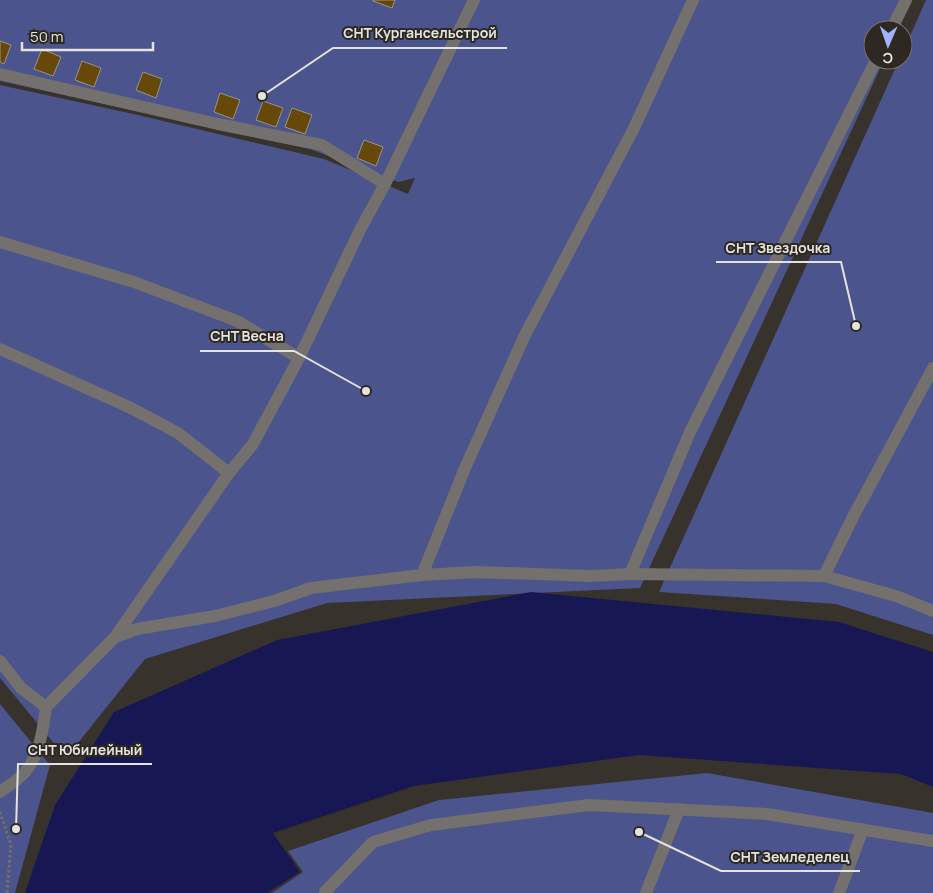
<svg xmlns="http://www.w3.org/2000/svg" width="933" height="893" font-family="Manrope,sans-serif">
  <style>
    .green { fill: #4b548d }
    .water { fill: #171853 }
    .building { fill: #664809; stroke: #99948c }
    .lines { fill: none; stroke-linecap: round; stroke-linejoin: round }
    .path { stroke: #75716a; stroke-width: 3; stroke-dasharray: 2.5 2.5; stroke-linecap: butt }
    .minor { stroke: #73706d; stroke-width: 12 }
    .leader { fill: none; stroke: #e5e3de; stroke-width: 2 }
    .callout-dot { fill: #e5e3de; stroke: #2d2822; stroke-width: 2 }
    .callout-label { font-size: 14px; text-anchor: middle; font-weight: bold; fill: #e5e3de; stroke: #2d2822; stroke-width: 4; stroke-linejoin: round; paint-order: stroke }
  </style>
  <rect width="100%" height="100%" fill="#37322b"/>
  <!-- green -->
  <g class="green">
    <polygon points="0,0 912,0 898,30 873,30 873,60 884,60 640,588 327,603 145,659 66,758 0,678 0,85 138,115 324,159 408,194 415,178 398,182 310,149 0,81"/>
    <polygon points="926,0 933,0 933,635 836,604 659,592 899,60 903,60 903,52"/>
    <polygon points="0,704 50,765 15,893 0,893"/>
    <polygon points="707,773 933,813 933,893 272,893 303,872 288,851 439,800"/>
  </g>
  <!-- water -->
  <polygon class="water" points="531,592 839,622 933,652 933,787 901,774 639,755 414,786 273,833 300,872 267,893 25,893 55,805 114,712 277,640"/>
  <!-- building -->
  <g class="building">
    <polygon points="373,0 395,0 392,8 373,1"/>
    <polygon points="0,41 11,45 4,64 0,62"/>
    <polygon points="42,49 61,57 53,76 34,69"/>
    <polygon points="82,61 101,68 94,87 75,80"/>
    <polygon points="143,72 162,79 156,98 136,90"/>
    <polygon points="220,93 240,100 233,119 214,112"/>
    <polygon points="263,101 283,108 276,127 256,120"/>
    <polygon points="292,108 312,115 305,134 285,127"/>
    <polygon points="364,140 383,147 376,166 357,158"/>
  </g>
  <g class="lines">
    <!-- path -->
    <polyline class="path" points="0,812 11,845 7,893"/>
    <!-- minor -->
    <g class="minor">
      <polyline points="891,30 906,0"/>
      <polyline points="0,74 218,124 322,145 385,184"/>
      <polyline points="0,242 134,282 237,321 299,358"/>
      <polyline points="0,349 131,408 178,433 229,473"/>
      <polyline points="630,574 690,432 876,60"/>
      <polyline points="422,575 465,468 525,335 634,128 693,0"/>
      <polyline points="824,576 853,517 933,368"/>
      <polyline points="115,637 229,473 253,444 299,358 360,230 385,184 474,0"/>
      <path d="M0 661 21 688 46 707C43 729 40 755 25 772 19 780 8 786 0 792"/>
      <polyline points="46,707 115,637 137,629 215,616 274,601 311,588 422,575 476,572 591,576 630,574 824,576 896,596 933,611"/>
      <polyline points="325,892 373,842 431,825 589,805 767,814 933,841"/>
      <polyline points="646,893 679,809"/>
      <polyline points="839,893 863,829"/>
    </g>
  </g>
  <!-- callouts -->
  <path class="leader" d="M262 96L333 48H507M856 326L841 262H716M366 391L294 351H200M16 829L18 764H152M639 832L721 871H860"/>
  <g class="callout-dot">
    <circle cx="262" cy="96" r="5"/>
    <circle cx="856" cy="326" r="5"/>
    <circle cx="366" cy="391" r="5"/>
    <circle cx="16" cy="829" r="5"/>
    <circle cx="639" cy="832" r="5"/>
  </g>
  <g class="callout-label">
    <text x="420" y="38">СНТ Кургансельстрой</text>
    <text x="778" y="253">СНТ Звездочка</text>
    <text x="247" y="341">СНТ Весна</text>
    <text x="85" y="755">СНТ Юбилейный</text>
    <text x="790" y="862">СНТ Земледелец</text>
  </g>
  <!-- north arrow -->
  <g transform="translate(888 45) rotate(182)"><circle r="24" fill="#2d2822" stroke="#77736d"/>
  <path d="M0-4L9 19L0 12L-9 19Z" fill="#a3b2fd"/>
  <text y="-8" font-size="14" font-weight="bold" text-anchor="middle" fill="#e5e3de">С</text>
  </g>
  <!-- scale -->
  <path d="M22 42v8h131v-8" fill="none" stroke="#e5e3de" stroke-width="2.5"/>
  <text x="30" y="42" font-size="15" fill="#e5e3de" stroke="#2d2822" stroke-width="4" paint-order="stroke">50 m</text>
</svg>
